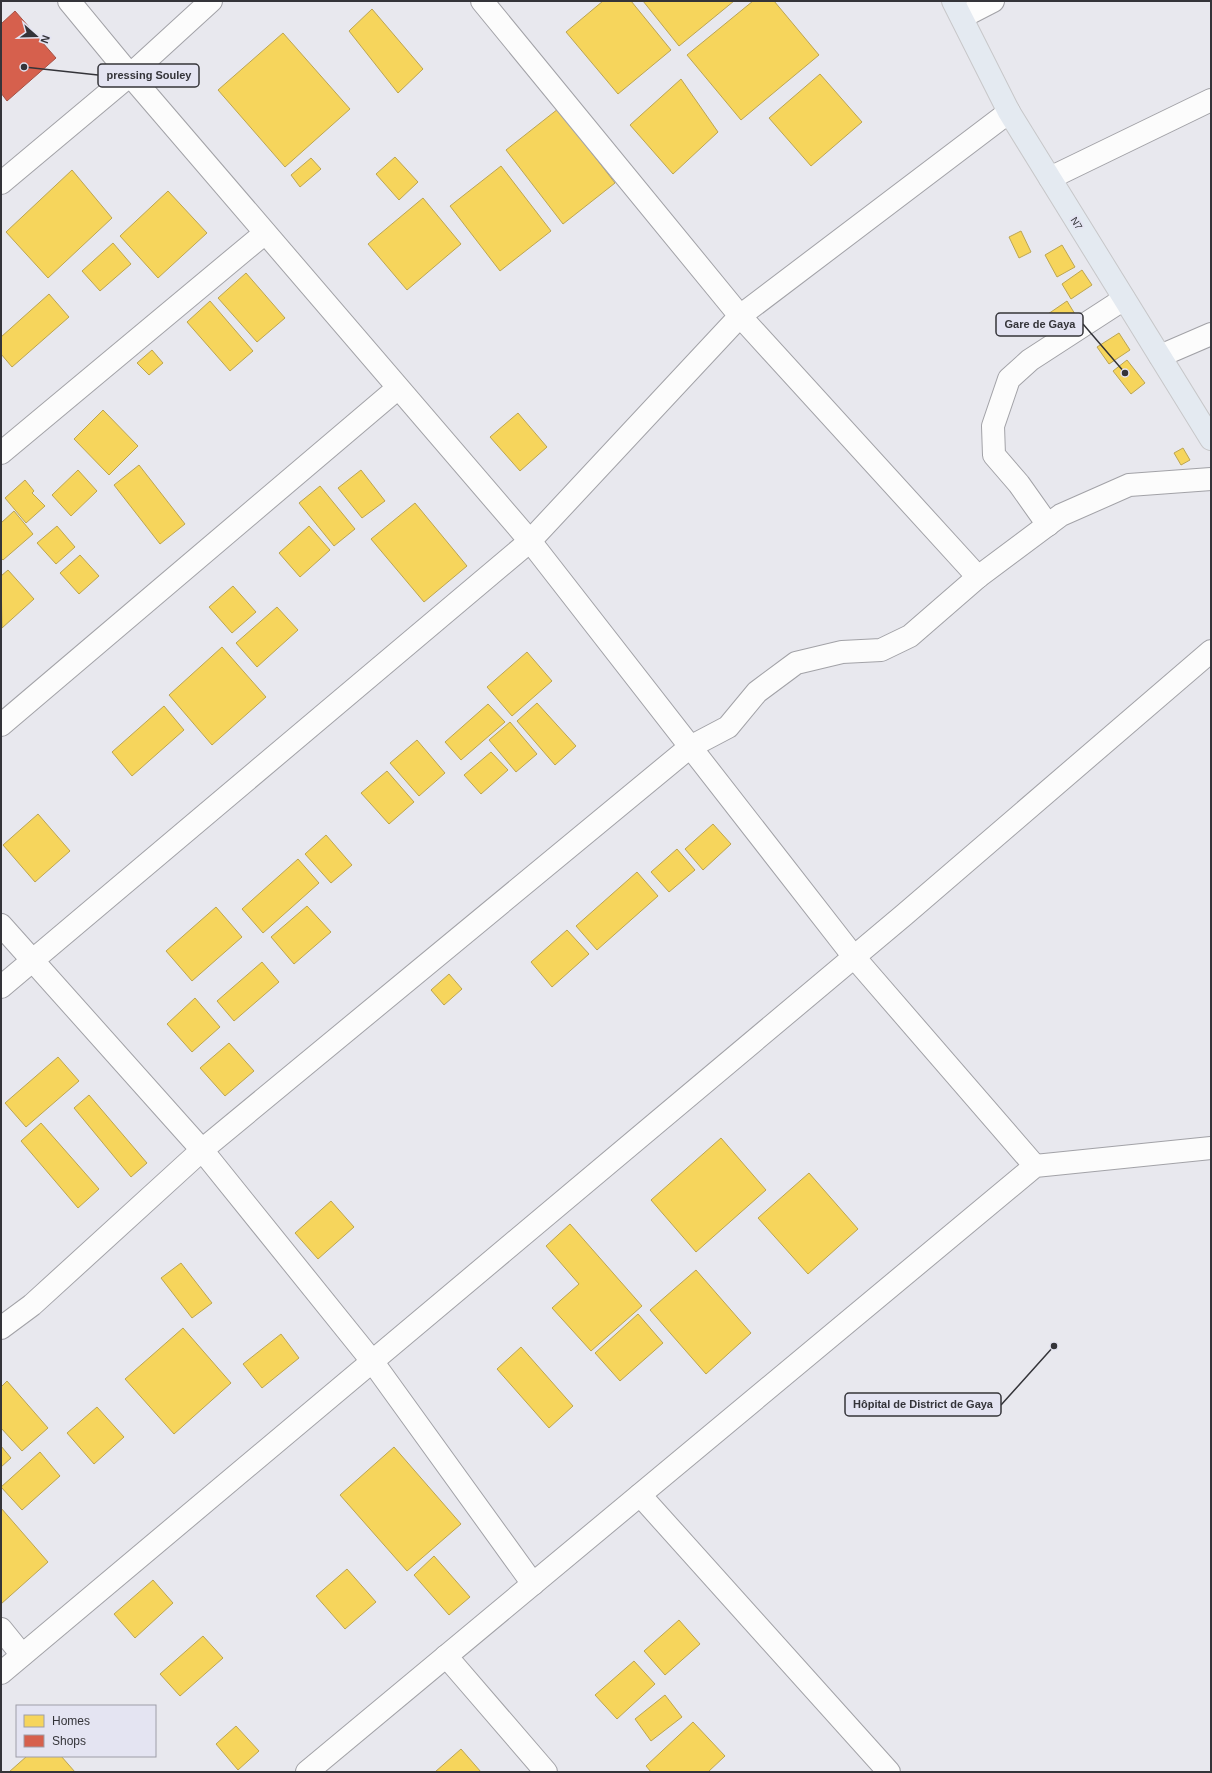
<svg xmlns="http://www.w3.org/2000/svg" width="1212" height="1773" font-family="Helvetica,sans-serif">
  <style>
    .homes { fill: #f6d55c; stroke: #bca552 }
    .shops { fill: #d6604d; stroke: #a55347 }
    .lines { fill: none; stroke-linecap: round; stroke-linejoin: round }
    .minor-casing { stroke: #a2a2a7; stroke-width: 24 }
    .major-casing { stroke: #c7c7c9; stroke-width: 24 }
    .minor { stroke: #fcfcfc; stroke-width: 22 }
    .major { stroke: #e4eaf1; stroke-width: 22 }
    .labels { text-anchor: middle; stroke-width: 4; stroke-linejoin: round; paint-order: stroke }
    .street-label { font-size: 10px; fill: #343439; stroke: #e4e4f2 }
    .leader { fill: none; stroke: #343439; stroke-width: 1.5 }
    .callout-dot { fill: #343439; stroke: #e4e4f2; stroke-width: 1.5 }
    .callout { fill: #e4e4f2; stroke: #343439; stroke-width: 1.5 }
    .callout-label { font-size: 11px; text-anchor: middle; font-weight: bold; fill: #343439 }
  </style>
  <rect width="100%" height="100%" fill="#e8e8ee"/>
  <!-- homes -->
  <g class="homes">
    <polygon points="603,1 631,1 671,50 618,94 566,32"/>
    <polygon points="643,1 734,1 679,46"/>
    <polygon points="753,1 774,1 819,55 741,120 687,55"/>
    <polygon points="372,9 423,69 398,93 349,31"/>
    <polygon points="283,33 350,109 285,167 218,90"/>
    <polygon points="820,74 862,122 811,166 769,118"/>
    <polygon points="681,79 718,132 673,174 630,125"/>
    <polygon points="558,109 615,183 563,224 506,150"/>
    <polygon points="395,157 418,182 399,200 376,174"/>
    <polygon points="311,158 321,169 300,187 291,175"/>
    <polygon points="501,166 551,231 500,271 450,206"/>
    <polygon points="72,170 112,218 48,278 6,232"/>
    <polygon points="168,191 207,233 158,278 120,236"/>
    <polygon points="423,198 461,244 407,290 368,244"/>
    <polygon points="1021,231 1031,252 1019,258 1009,237"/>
    <polygon points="113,243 131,264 100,291 82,271"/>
    <polygon points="1062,245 1075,267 1057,277 1045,255"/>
    <polygon points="1082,270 1092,285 1071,299 1062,284"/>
    <polygon points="246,273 285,318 257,342 218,298"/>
    <polygon points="49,294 69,317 12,367 1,354 1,337"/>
    <polygon points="210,301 253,351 230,371 187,322"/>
    <polygon points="1067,301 1078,319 1059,331 1048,314"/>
    <polygon points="1119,333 1130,350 1109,364 1097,347"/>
    <polygon points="152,350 163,363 149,375 137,363"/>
    <polygon points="1127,360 1145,383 1131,394 1113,371"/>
    <polygon points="103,410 138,446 109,475 74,439"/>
    <polygon points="518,413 547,447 520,471 490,437"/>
    <polygon points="1183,448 1190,460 1181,465 1174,453"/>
    <polygon points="139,465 185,524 160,544 114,485"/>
    <polygon points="78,470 97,491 71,516 52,495"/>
    <polygon points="361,470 385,501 362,518 338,488"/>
    <polygon points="25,480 34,491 32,493 45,506 26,523 5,498"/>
    <polygon points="320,486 355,529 334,546 299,503"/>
    <polygon points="415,503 467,566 424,602 371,539"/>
    <polygon points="14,511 33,534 3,560 1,558 1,523"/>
    <polygon points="57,526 75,547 56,564 37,543"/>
    <polygon points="309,526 330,550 300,577 279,553"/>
    <polygon points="80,555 99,576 79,594 60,573"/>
    <polygon points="8,570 34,599 2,628 1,576"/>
    <polygon points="233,586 256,612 232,633 209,607"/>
    <polygon points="277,607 298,630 257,667 236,643"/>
    <polygon points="222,647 266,697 212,745 169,695"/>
    <polygon points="527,652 552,681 512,716 487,687"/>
    <polygon points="537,703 576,746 555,765 517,721"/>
    <polygon points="488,704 505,722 461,760 445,742"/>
    <polygon points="164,706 184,730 132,776 112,752"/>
    <polygon points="510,722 537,754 516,772 489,740"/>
    <polygon points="417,740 445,773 419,796 390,763"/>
    <polygon points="491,752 508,770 481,794 464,775"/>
    <polygon points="387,771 414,802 389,824 361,793"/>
    <polygon points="38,814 70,851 35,882 3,845"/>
    <polygon points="713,824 731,844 703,870 685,849"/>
    <polygon points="326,835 352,865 331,883 305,854"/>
    <polygon points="677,849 695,870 669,892 651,872"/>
    <polygon points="298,859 319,883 263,933 242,909"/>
    <polygon points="637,872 658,896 597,950 576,926"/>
    <polygon points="307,906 331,932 294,964 271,937"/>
    <polygon points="216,907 242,937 192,981 166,951"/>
    <polygon points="567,930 589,954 552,987 531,962"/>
    <polygon points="262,962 279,982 234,1021 217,1001"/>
    <polygon points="449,974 462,989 444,1005 431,990"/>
    <polygon points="195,998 220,1027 192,1052 167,1024"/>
    <polygon points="229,1043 254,1071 225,1096 200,1068"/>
    <polygon points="58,1057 79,1081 26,1127 5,1103"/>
    <polygon points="89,1095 147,1163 131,1177 74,1108"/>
    <polygon points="41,1123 99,1189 78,1208 21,1141"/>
    <polygon points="721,1138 766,1190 696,1252 651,1200"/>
    <polygon points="809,1173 858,1229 808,1274 758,1218"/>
    <polygon points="331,1201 354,1227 318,1259 295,1233"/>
    <polygon points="570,1224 642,1306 591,1351 552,1308 579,1284 546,1246"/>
    <polygon points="181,1263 212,1303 192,1318 161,1278"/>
    <polygon points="696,1270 751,1333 706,1374 650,1310"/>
    <polygon points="638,1314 663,1343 620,1381 595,1353"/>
    <polygon points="183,1328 231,1383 174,1434 125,1379"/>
    <polygon points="281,1334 299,1358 262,1388 243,1364"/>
    <polygon points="521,1347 573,1406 549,1428 497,1369"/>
    <polygon points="7,1381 48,1428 22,1451 1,1428 1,1387"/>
    <polygon points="97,1407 124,1437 94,1464 67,1433"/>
    <polygon points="1,1446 11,1458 1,1467"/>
    <polygon points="394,1447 461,1524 407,1571 340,1495"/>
    <polygon points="40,1452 60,1476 22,1510 1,1487"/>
    <polygon points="1,1508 48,1562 1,1604"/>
    <polygon points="434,1556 470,1597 449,1615 414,1575"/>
    <polygon points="347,1569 376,1602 345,1629 316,1596"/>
    <polygon points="153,1580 173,1603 135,1638 114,1614"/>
    <polygon points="679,1620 700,1644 665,1675 644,1651"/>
    <polygon points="203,1636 223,1658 180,1696 160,1674"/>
    <polygon points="634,1661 655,1684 617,1719 595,1695"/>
    <polygon points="665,1695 682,1717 651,1741 635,1719"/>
    <polygon points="693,1722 725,1756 708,1772 651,1772 646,1766"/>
    <polygon points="236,1726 259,1751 238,1770 216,1744"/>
    <polygon points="461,1749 481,1772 435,1772"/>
    <polygon points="27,1756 61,1756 75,1772 9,1772"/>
  </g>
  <!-- shops -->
  <polygon class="shops" points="15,11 56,58 7,101 1,93 1,24"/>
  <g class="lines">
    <!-- minor casing -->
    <g class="minor-casing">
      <g id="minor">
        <polyline points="69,1 130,75 530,541 854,957 1035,1166"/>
        <polyline points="482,1 740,316 978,577"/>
        <polyline points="962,17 993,1"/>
        <polyline points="1050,178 1211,100"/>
        <polyline points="1,183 130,75 211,1"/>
        <polyline points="1160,356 1211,334"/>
        <polyline points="1,453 265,233"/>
        <polyline points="1048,525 1019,484 994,455 993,426 1009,379 1030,360 1124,299"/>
        <polyline points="1,725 398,388"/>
        <polyline points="1,925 202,1150 372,1361 533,1584"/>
        <polyline points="1,987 530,541 740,316 1009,112"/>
        <polyline points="1,1328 32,1305 202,1150 690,747 728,727 757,692 796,663 842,652 881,650 910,636 978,577 1061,515 1129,485 1211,479"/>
        <polyline points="640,1495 889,1772"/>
        <polyline points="1,1629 22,1655"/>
        <polyline points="446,1656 546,1772"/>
        <polyline points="1,1673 904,915 1211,651"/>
        <polyline points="307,1772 1035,1166 1211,1148"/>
      </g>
    </g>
    <!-- major casing -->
    <g class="major-casing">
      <polyline id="major" points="953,1 1009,112 1211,439"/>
    </g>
    <!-- minor -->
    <use href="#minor" class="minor"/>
    <!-- major -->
    <use href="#major" class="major"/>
  </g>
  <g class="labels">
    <!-- street labels -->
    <g class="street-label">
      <text transform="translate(1077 223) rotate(58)" y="4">N7</text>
    </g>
  </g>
  <!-- callouts -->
  <path class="leader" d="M24 67L98 75M1125 373L1083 324M1054 1346L1001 1405"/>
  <g class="callout-dot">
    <circle cx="24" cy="67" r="4"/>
    <circle cx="1125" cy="373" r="4"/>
    <circle cx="1054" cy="1346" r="4"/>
  </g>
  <g class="callout">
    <rect x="98" y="64" width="101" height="23" rx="4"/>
    <rect x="996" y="313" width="87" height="23" rx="4"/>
    <rect x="845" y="1393" width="156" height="23" rx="4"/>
  </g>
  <g class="callout-label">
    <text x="149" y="79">pressing Souley</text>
    <text x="1040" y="328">Gare de Gaya</text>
    <text x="923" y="1408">Hôpital de District de Gaya</text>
  </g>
  <!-- border -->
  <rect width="1212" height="1773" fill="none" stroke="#343439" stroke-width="4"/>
  <!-- legend -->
  <rect x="16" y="1705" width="140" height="52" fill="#e4e4f2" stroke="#9e9ea8"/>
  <rect x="24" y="1715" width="20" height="12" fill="#f6d55c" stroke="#9e9ea8"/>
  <text x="52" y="1725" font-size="12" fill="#343439">Homes</text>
  <rect x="24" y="1735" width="20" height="12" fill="#d6604d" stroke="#9e9ea8"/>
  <text x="52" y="1745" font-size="12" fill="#343439">Shops</text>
  <!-- north arrow -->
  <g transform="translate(36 36) rotate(110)" stroke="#e4e4f2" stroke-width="3" paint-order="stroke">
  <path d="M0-3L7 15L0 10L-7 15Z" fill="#343439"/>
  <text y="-6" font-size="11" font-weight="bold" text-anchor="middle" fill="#343439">N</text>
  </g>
</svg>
